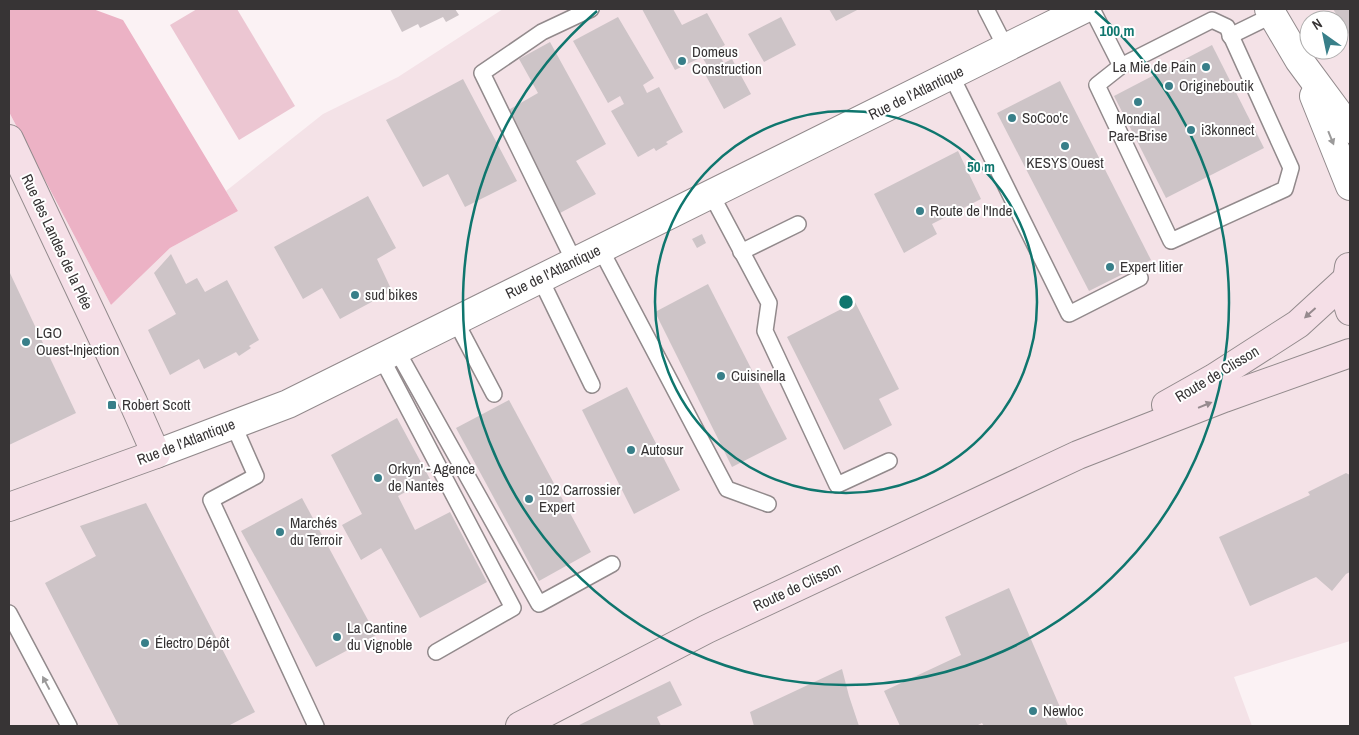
<svg xmlns="http://www.w3.org/2000/svg" width="1359" height="735" font-family="'Archivo Narrow',sans-serif">
  <style>
    .built { fill: #f4e2e7; fill-rule: evenodd }
    .green { fill: #ecc6d2 }
    .forest { fill: #ecb2c5 }
    .building { fill: #cdc4c7 }
    .lines { fill: none; stroke-linecap: round; stroke-linejoin: round }
    .lane-casing { stroke: #928a8c; stroke-width: 18 }
    .street-casing { stroke: #928a8c; stroke-width: 30 }
    .secondary-casing { stroke: #928a8c; stroke-width: 30 }
    .lane { stroke: #fff; stroke-width: 15 }
    .street { stroke: #fff; stroke-width: 28 }
    .secondary { stroke: #f5dfe7; stroke-width: 28 }
    .oneway { fill: #9b9a9a }
    .oneway2 { fill: #968a8e }
    .ring { fill: none; stroke: #0f766e; stroke-width: 2.5 }
    .poi-dot { fill: #387f89; stroke: #fff; stroke-width: 2 }
    .labels { text-anchor: middle; stroke-width: 4; stroke-linejoin: round; paint-order: stroke }
    .poi-label { font-size: 15px; fill: #373435; stroke: #fff; text-anchor: start }
    .street-label { font-size: 15px; fill: #373435; stroke: #fff }
    .centre { fill: #0f766e; stroke: #fff; stroke-width: 2.5 }
    .ring-label { font-size: 15px; text-anchor: middle; font-weight: bold; fill: #0f766e; stroke: #fff; stroke-width: 4; stroke-linejoin: round; paint-order: stroke }
  </style>
  <rect width="100%" height="100%" fill="#fbf2f4"/>
  <!-- built -->
  <path class="built" d="M503 9H1350V641L1234 677 1252 726H9V112L111 305 170 248 238 211 226 191 323 114 398 77ZM1309 20H1339V50H1309Z"/>
  <!-- green -->
  <polygon class="green" points="197,9 237,9 295,106 239,140 170,25"/>
  <!-- forest -->
  <polygon class="forest" points="9,9 93,9 123,20 238,211 170,248 111,305 9,112"/>
  <!-- building -->
  <g class="building">
    <polygon points="390,9 455,9 459,15 446,22 443,17 420,28 418,24 402,32"/>
    <polygon points="642,9 673,9 682,25 707,13 725,45 716,50 724,63 732,59 751,94 724,109 705,74 710,70 702,57 675,70"/>
    <polygon points="829,9 859,9 836,21"/>
    <polygon points="1333,9 1350,9 1350,36"/>
    <polygon points="618,17 654,78 643,85 647,93 659,87 683,132 666,142 668,144 656,151 654,148 638,157 611,111 624,104 620,96 608,103 573,41"/>
    <polygon points="781,17 796,45 764,62 748,34"/>
    <polygon points="550,42 606,144 576,161 596,194 560,213 505,112 538,93 519,59"/>
    <polygon points="1212,45 1264,148 1166,198 1114,96"/>
    <polygon points="463,79 517,181 465,207 448,174 423,187 386,120"/>
    <polygon points="1060,81 1151,260 1089,291 997,113"/>
    <polygon points="958,151 981,199 932,224 937,234 904,253 874,194"/>
    <polygon points="368,196 396,248 377,259 392,291 340,319 322,288 303,299 274,247"/>
    <polygon points="702,234 706,243 697,248 692,239"/>
    <polygon points="171,254 186,284 197,278 205,292 227,280 259,340 249,346 251,348 239,356 236,352 204,369 199,359 170,375 148,330 176,314 154,273"/>
    <polygon points="9,271 76,413 9,445"/>
    <polygon points="708,284 787,439 732,467 655,312"/>
    <polygon points="855,302 899,389 879,399 892,425 844,450 787,337"/>
    <polygon points="627,387 680,490 634,514 582,410"/>
    <polygon points="509,400 591,552 539,581 456,428"/>
    <polygon points="397,418 430,479 398,496 415,530 450,512 487,582 420,618 381,548 361,560 342,525 362,514 331,455"/>
    <polygon points="1346,473 1350,475 1350,572 1346,574 1332,591 1316,577 1250,606 1219,537 1310,495 1308,492"/>
    <polygon points="302,498 376,635 316,667 241,531"/>
    <polygon points="146,503 255,712 228,726 119,726 45,583 96,556 80,526"/>
    <polygon points="1009,588 1068,726 984,726 982,723 976,726 900,726 884,691 961,655 945,617"/>
    <polygon points="842,669 849,696 859,726 754,726 750,712"/>
    <polygon points="670,681 682,705 657,717 661,726 577,726"/>
  </g>
  <g class="lines">
    <!-- lane casing -->
    <g class="lane-casing">
      <g id="lane">
        <polyline points="986,9 1006,48"/>
        <polyline points="1092,9 1121,66"/>
        <polygon points="1212,20 1227,27 1291,168 1285,189 1171,241 1097,85 1121,66"/>
        <polyline points="1230,36 1273,15"/>
        <polyline points="951,75 1069,314 1140,278"/>
        <polyline points="711,194 769,303 765,331 837,485 889,461"/>
        <polyline points="600,248 727,489 768,504"/>
        <polyline points="741,252 798,224"/>
        <polyline points="574,261 482,73 542,32 591,9"/>
        <polyline points="540,278 592,385"/>
        <polyline points="455,320 494,394"/>
        <polyline points="396,349 539,604 612,564"/>
        <polyline points="381,357 513,608 436,652"/>
        <polyline points="233,424 256,476 211,500 316,726"/>
        <polyline points="9,613 69,726"/>
      </g>
    </g>
    <!-- street casing -->
    <g class="street-casing">
      <g id="street">
        <polyline points="1269,9 1299,60 1350,129"/>
        <polyline points="1314,96 1350,186"/>
        <polyline points="156,454 288,404 1084,9"/>
      </g>
    </g>
    <!-- secondary casing -->
    <g class="secondary-casing">
      <g id="secondary">
        <polyline points="9,139 133,402 156,454 9,507"/>
        <path d="M1349 267C1346 282 1345 297 1350 311"/>
        <polyline points="1166,405 1214,378 1298,324 1346,280"/>
        <polyline points="520,726 707,629 1078,455 1224,398 1350,353"/>
      </g>
    </g>
    <!-- lane -->
    <use href="#lane" class="lane"/>
    <!-- street -->
    <use href="#street" class="street"/>
    <!-- secondary -->
    <use href="#secondary" class="secondary"/>
  </g>
  <!-- one-way arrows -->
  <defs><path id="oneway-solid" d="M-6-.8H1V-3.2L6.5 0L1 3.2V.8H-6Z" transform="scale(1.25)"/></defs>
  <g class="oneway">
    <use href="#oneway-solid" transform="translate(1331 138) rotate(68)"/>
    <use href="#oneway-solid" transform="translate(46 683) rotate(-118)"/>
  </g>
  <g class="oneway2">
    <use href="#oneway-solid" transform="translate(1310 313) rotate(138)"/>
    <use href="#oneway-solid" transform="translate(1205 405) rotate(-22)"/>
  </g>
  <!-- distance rings -->
  <g class="ring">
    <circle cx="846" cy="302" r="191"/>
    <path d="M1095 11A383 383 0 1 1 597 11"/>
  </g>
  <!-- markers -->
  <g class="poi-dot">
    <circle cx="682" cy="61" r="5"/>
    <circle cx="1206" cy="67" r="5"/>
    <circle cx="1169" cy="86" r="5"/>
    <circle cx="1138" cy="102" r="5"/>
    <circle cx="1012" cy="118" r="5"/>
    <circle cx="1191" cy="130" r="5"/>
    <circle cx="1065" cy="146" r="5"/>
    <circle cx="920" cy="211" r="5"/>
    <circle cx="1110" cy="267" r="5"/>
    <circle cx="355" cy="295" r="5"/>
    <circle cx="26" cy="342" r="5"/>
    <circle cx="721" cy="376" r="5"/>
    <rect x="107" y="400" width="10" height="10" rx="2.5"/>
    <circle cx="631" cy="450" r="5"/>
    <circle cx="378" cy="478" r="5"/>
    <circle cx="529" cy="499" r="5"/>
    <circle cx="280" cy="532" r="5"/>
    <circle cx="337" cy="637" r="5"/>
    <circle cx="145" cy="643" r="5"/>
    <circle cx="1033" cy="711" r="5"/>
  </g>
  <g class="labels">
    <!-- poi labels -->
    <g class="poi-label">
      <text x="692" y="57">Domeus<tspan x="692" dy="17">Construction</tspan></text>
      <text x="1196" y="72" text-anchor="end">La Mie de Pain</text>
      <text x="1179" y="91">Origineboutik</text>
      <text x="1022" y="123">SoCoo'c</text>
      <text x="1138" y="124" text-anchor="middle">Mondial<tspan x="1138" dy="17">Pare-Brise</tspan></text>
      <text x="1201" y="135">i3konnect</text>
      <text x="1065" y="168" text-anchor="middle">KESYS Ouest</text>
      <text x="930" y="216">Route de l'Inde</text>
      <text x="1120" y="272">Expert litier</text>
      <text x="365" y="300">sud bikes</text>
      <text x="36" y="338">LGO<tspan x="36" dy="17">Ouest-Injection</tspan></text>
      <text x="731" y="381">Cuisinella</text>
      <text x="122" y="410">Robert Scott</text>
      <text x="641" y="455">Autosur</text>
      <text x="388" y="474">Orkyn' - Agence<tspan x="388" dy="17">de Nantes</tspan></text>
      <text x="539" y="495">102 Carrossier<tspan x="539" dy="17">Expert</tspan></text>
      <text x="290" y="528">Marchés<tspan x="290" dy="17">du Terroir</tspan></text>
      <text x="347" y="633">La Cantine<tspan x="347" dy="17">du Vignoble</tspan></text>
      <text x="155" y="648">Électro Dépôt</text>
      <text x="1043" y="716">Newloc</text>
    </g>
    <!-- street labels -->
    <g class="street-label">
      <text transform="translate(916 93) rotate(-26)" y="5">Rue de l'Atlantique</text>
      <text transform="translate(57 242) rotate(65)" y="5">Rue des Landes de la Plée</text>
      <text transform="translate(553 272) rotate(-26)" y="5">Rue de l'Atlantique</text>
      <text transform="translate(1217 374) rotate(-31)" y="5">Route de Clisson</text>
      <text transform="translate(186 442) rotate(-21)" y="5">Rue de l'Atlantique</text>
      <text transform="translate(797 587) rotate(-25)" y="5">Route de Clisson</text>
    </g>
  </g>
  <circle cx="846" cy="302" r="8" class="centre"/>
  <g class="ring-label">
    <text x="1117" y="36">100 m</text>
    <text x="981" y="172">50 m</text>
  </g>
  <!-- border -->
  <rect width="1359" height="735" fill="none" stroke="#373435" stroke-width="20"/>
  <!-- north arrow -->
  <g transform="translate(1324 35) rotate(327)"><circle r="24" fill="#ffffff" stroke="#afaeae"/>
  <path d="M0-4L9 19L0 12L-9 19Z" fill="#387f89"/>
  <text y="-8" font-size="14" font-weight="bold" text-anchor="middle" fill="#373435">N</text>
  </g>
</svg>
